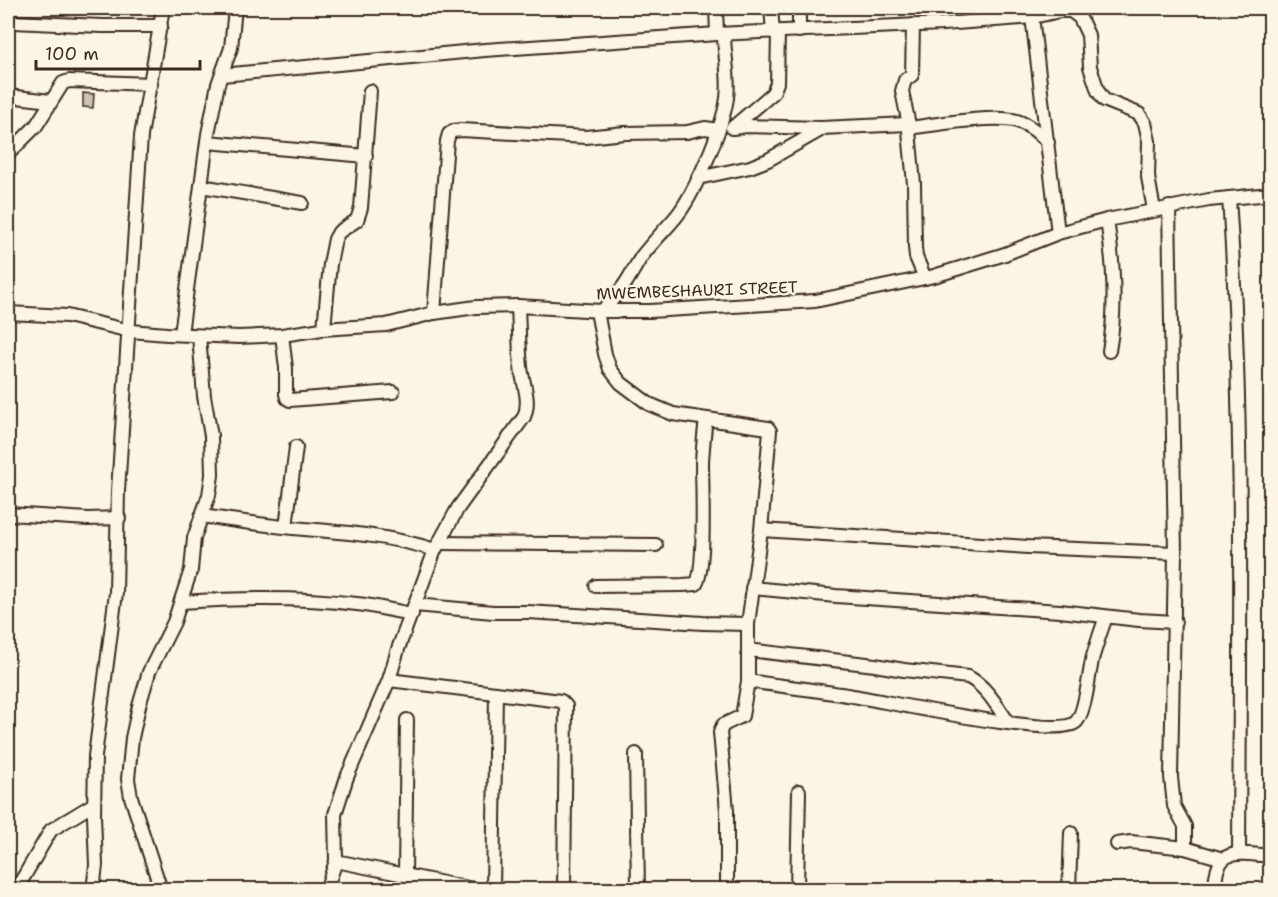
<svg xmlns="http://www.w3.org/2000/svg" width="1278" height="897" font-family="'Shantell Sans',sans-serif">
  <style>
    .building { fill: #ccc2b3; stroke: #3b2a1e; stroke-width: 1.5 }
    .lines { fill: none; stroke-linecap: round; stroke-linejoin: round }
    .minor-casing { stroke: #3b2a1e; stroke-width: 16 }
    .minor { stroke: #fcf5e5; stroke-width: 12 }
    .labels { text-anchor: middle; stroke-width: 4.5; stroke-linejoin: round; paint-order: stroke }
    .street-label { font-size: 16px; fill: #3b2a1e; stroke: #fcf5e5 }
  </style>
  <rect width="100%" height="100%" fill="#fcf5e5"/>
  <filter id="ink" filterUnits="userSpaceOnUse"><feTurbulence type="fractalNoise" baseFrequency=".0167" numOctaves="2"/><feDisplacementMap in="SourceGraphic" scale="12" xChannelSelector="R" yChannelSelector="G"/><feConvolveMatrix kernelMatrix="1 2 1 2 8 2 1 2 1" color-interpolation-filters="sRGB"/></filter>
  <g filter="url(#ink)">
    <!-- building -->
    <polygon class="building" points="83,93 94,94 93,108 83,107"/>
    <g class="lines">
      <!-- minor casing -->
      <g class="minor-casing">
        <g id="minor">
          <polyline points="716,8 717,34"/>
          <polyline points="771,8 773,32"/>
          <polyline points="799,8 799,31"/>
          <polyline points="1031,8 1058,233"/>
          <polyline points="13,22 102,26 161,26"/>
          <polyline points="913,25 912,75 905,80 902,91 908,120 914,184 915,247 916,257 925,278"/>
          <polyline points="222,75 485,50 717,34 943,24 1033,17 1060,11 1071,11 1080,18 1088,35 1090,67 1098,91 1104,100 1139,114 1145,123 1149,141 1148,177 1154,210"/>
          <polyline points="8,96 51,101"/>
          <polyline points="732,128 773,93 777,83 778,32"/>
          <polyline points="733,128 746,126 821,128 908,124"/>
          <path d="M909 128C933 125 996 114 1017 121 1030 125 1038 133 1048 142"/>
          <polyline points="207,142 366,156"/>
          <polyline points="8,154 36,126 63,83 69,81 151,84"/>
          <polyline points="698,178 750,167 768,160 824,128"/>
          <polyline points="201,186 302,203"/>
          <path d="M1229 198C1244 416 1240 635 1239 853"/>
          <polyline points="1169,207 1175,553 1171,777 1174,806 1185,826 1185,848"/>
          <path d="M1107 220C1114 264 1117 307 1109 351"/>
          <polyline points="597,311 605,354 610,369 621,383 649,404 673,414 768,428 770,431 761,530 748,624 748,681 742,716 723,725 720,732 727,811 727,890"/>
          <path d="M602 311C610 302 619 293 625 284 631 275 636 265 642 256 652 243 664 231 675 218 694 196 723 127 727 98 730 77 724 55 724 34"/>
          <polyline points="8,313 67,316 130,331 167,334 239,337 282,335 322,329 386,325 434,313 476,307 518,306 602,311 650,311 815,301 934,276 1005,254 1058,233 1107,220 1209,200 1270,194"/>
          <polyline points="434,313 447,141 449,134 453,131 461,130 586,137 625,133 687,132 705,128 719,130"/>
          <polyline points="324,328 330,264 335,239 339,232 357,220 361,208 370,91"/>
          <polyline points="181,334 208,134 218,84 231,48 235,8"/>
          <polyline points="282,335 286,368 286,394 287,398 290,400 393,392"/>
          <polyline points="8,514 88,519 119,518"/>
          <path d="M201 516C231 520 262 525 293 528 342 532 388 535 435 550"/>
          <polyline points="286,527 296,447"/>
          <polyline points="761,530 1028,547 1175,553"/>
          <polyline points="440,543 656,545"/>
          <path d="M596 586 683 585 696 584C706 571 702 483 702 461 703 447 704 433 706 419"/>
          <polyline points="752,588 836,596 1060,611 1139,620 1175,622"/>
          <path d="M181 602C239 598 299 597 357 604 375 606 394 611 412 614"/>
          <polyline points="415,605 493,612 528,612 703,623 748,624"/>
          <path d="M748 650 875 665 904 670 968 677C986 686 997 706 1008 722"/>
          <polyline points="389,680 561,701 566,706 564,890"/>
          <path d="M748 681C781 686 814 690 847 695 882 700 1057 740 1076 722 1086 712 1089 671 1093 656 1097 643 1101 630 1106 617"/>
          <polyline points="636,754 638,890"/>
          <polyline points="1117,844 1131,842 1185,848 1223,859"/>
          <polyline points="336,861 478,890"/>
          <polyline points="405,874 407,720"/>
          <polyline points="16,890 51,830 94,804"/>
          <polyline points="93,890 96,865 94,816 95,756 116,593 118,491 141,136 163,8"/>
          <polyline points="161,890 131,797 128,779 132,738 139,706 149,672 174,622 183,594 191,570 194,538 209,495 212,475 211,436 204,396 199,336"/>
          <path d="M326 890 336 861 335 814 347 777 389 680 398 649 435 550 458 508 524 417C531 400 523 385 521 367 519 347 519 326 518 306"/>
          <polyline points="493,890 496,693"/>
          <polyline points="797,890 799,791"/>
          <polyline points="1069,890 1071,833"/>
          <path d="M1215 890C1215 846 1237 853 1270 856"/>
        </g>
      </g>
      <!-- minor -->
      <use href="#minor" class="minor"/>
    </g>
  </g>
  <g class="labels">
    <!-- street labels -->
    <g class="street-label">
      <text transform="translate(697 290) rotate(-2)" y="6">MWEMBESHAURI STREET</text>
    </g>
  </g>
  <!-- margin -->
  <rect width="1278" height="897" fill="none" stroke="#fcf5e5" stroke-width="30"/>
  <rect x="15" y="15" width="1248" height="867" fill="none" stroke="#3b2a1e" stroke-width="2" filter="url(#ink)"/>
  <!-- scale -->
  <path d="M36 60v9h164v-9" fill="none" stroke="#3b2a1e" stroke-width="3"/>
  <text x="45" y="60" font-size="18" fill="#3b2a1e" stroke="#fcf5e5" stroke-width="4.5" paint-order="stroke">100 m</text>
</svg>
